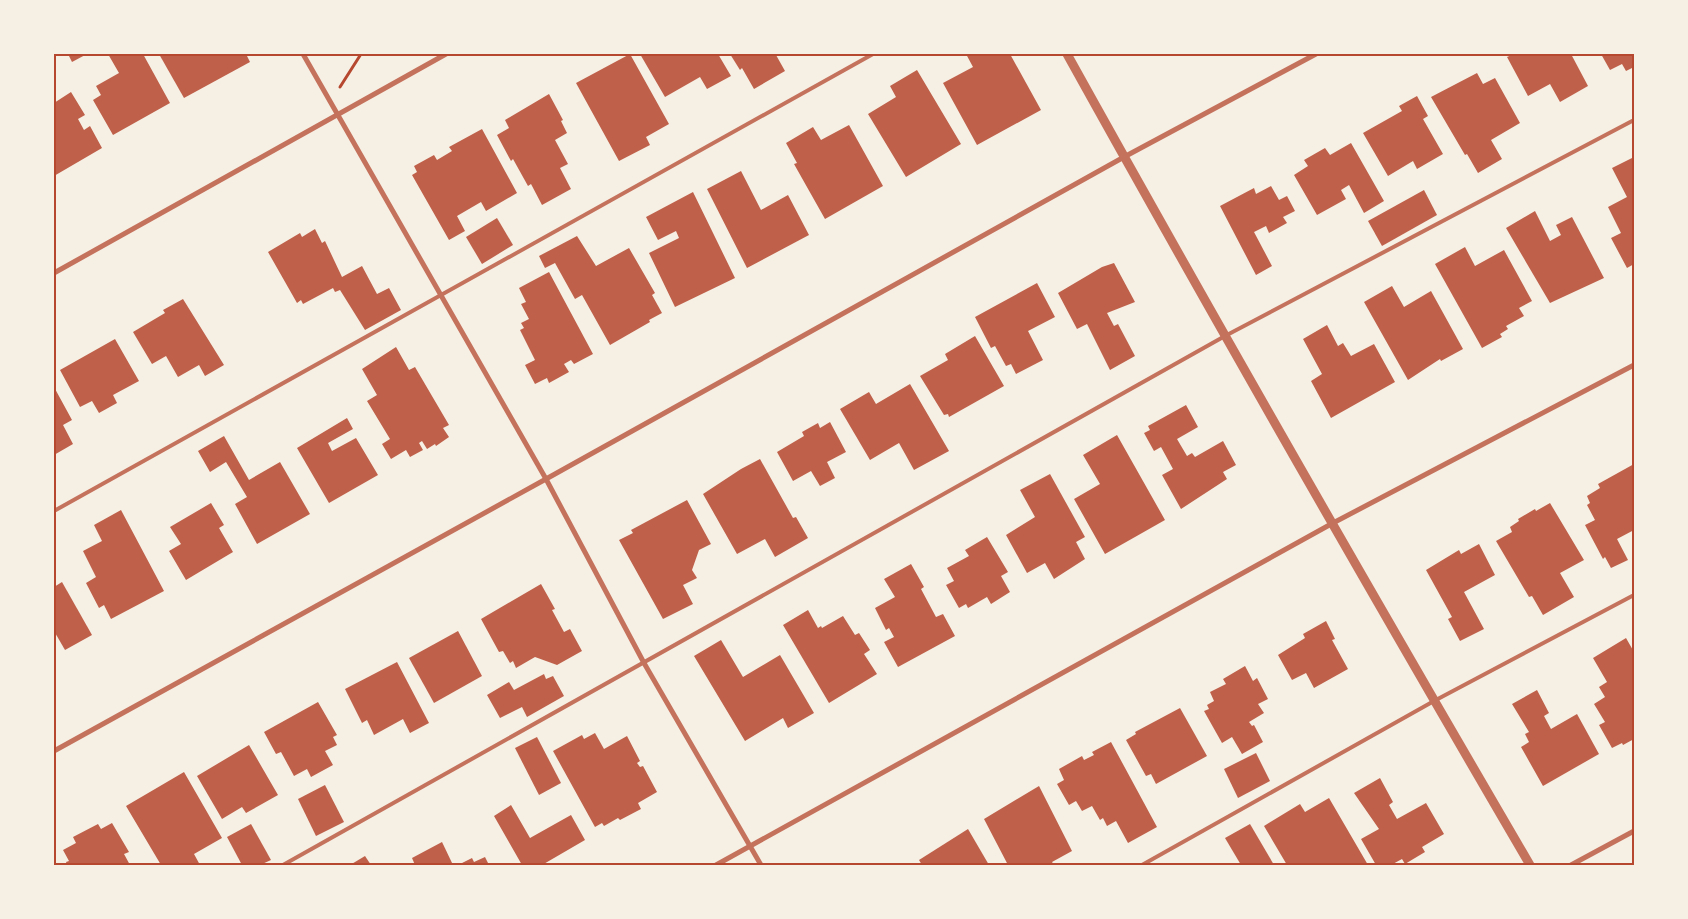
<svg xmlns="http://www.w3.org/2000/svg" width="1688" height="919" font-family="'Source Sans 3',sans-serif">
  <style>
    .building { fill: #bf614a }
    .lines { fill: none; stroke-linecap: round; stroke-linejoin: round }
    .path { stroke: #b5482f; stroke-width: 3 }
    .service { stroke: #c5725c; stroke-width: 4 }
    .minor { stroke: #c5725c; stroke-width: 5 }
    .tertiary { stroke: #c5725c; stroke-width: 9 }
    .neatline { fill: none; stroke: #b5482f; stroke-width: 2 }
  </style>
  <rect width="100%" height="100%" fill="#f6efe4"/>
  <!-- building -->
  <g class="building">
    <polygon points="68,54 87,54 72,62"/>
    <polygon points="108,54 143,54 170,103 113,135 93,100 101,95 96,86 119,73"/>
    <polygon points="159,54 246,54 250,62 184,98"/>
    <polygon points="630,54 669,124 646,137 650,145 619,161 576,83"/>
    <polygon points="640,54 718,54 731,76 707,89 700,77 665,97"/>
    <polygon points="730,54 779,54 776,55 785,71 754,89 742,68 740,70"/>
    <polygon points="966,54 1010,54 1041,110 977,145 943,83 973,67"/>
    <polygon points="1514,54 1571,54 1588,86 1560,102 1550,84 1528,96 1507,57"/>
    <polygon points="1601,54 1634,54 1634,67 1626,71 1622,64 1610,70"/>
    <polygon points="917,70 961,144 906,177 868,114 896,97 890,86"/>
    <polygon points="1477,73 1483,84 1495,78 1520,123 1491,140 1502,159 1478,173 1467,154 1465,155 1431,97"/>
    <polygon points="71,92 85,115 78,119 84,130 90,126 102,148 54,176 54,103"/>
    <polygon points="549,94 563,120 561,121 567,133 555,140 568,164 560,168 571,189 542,205 531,184 528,186 513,159 511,161 497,135 509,128 505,120"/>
    <polygon points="1417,96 1428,116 1423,119 1443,154 1417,169 1413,161 1388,176 1363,133 1402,111 1399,106"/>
    <polygon points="849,125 883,186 825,219 794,164 797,163 786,143 813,127 821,140"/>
    <polygon points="482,129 517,193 486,211 481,202 457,216 465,231 449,240 412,175 417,172 414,166 434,155 437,160 452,151 449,147"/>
    <polygon points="1351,143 1384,201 1364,213 1349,185 1341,190 1346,199 1317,215 1294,175 1308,166 1304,160 1325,148 1330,155"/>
    <polygon points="1634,157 1634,264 1627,268 1611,238 1621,233 1608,207 1627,197 1612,168"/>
    <polygon points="741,171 761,210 788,195 809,235 747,268 707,189"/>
    <polygon points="1271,186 1279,200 1287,196 1295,211 1283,217 1287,223 1269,233 1266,226 1254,232 1272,266 1256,275 1220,206 1254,188 1256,194"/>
    <polygon points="1424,190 1437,215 1382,246 1368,221"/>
    <polygon points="693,192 735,278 675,307 649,253 679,238 676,231 658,240 646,217"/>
    <polygon points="1535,211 1550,241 1561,235 1556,225 1572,217 1604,278 1550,303 1506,228"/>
    <polygon points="497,218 513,245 482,264 466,237"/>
    <polygon points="315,229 322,243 325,241 342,277 362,266 377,294 389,288 401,310 365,330 340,290 335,292 333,288 303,304 301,300 297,303 268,252 300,233 302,237"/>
    <polygon points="577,236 596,266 629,248 655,293 652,295 662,313 649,320 650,322 610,345 582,295 575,299 555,263 545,268 539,256"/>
    <polygon points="1465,247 1475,266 1504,250 1532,301 1519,308 1524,316 1506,326 1508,329 1500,334 1502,337 1482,348 1435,264"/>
    <polygon points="1114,263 1135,302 1107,313 1114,326 1118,324 1135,356 1110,370 1087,324 1077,329 1058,293 1102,267"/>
    <polygon points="549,272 593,354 574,364 571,360 564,364 569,372 549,383 547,378 535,384 525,365 535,360 520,330 524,328 521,323 529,319 521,304 526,302 519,288"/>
    <polygon points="1037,283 1055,317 1028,331 1043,360 1016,374 1011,364 1006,366 995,346 991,348 975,317"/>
    <polygon points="1392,286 1404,307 1431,291 1463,349 1441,361 1440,359 1408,380 1364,302"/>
    <polygon points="183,299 224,365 205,376 199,365 178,377 166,356 152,364 133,332 165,313 163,310"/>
    <polygon points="1327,325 1338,346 1343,343 1351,356 1374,344 1395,382 1331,418 1311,381 1322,374 1303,339"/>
    <polygon points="975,336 1004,386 949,417 948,414 944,415 920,376 948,360 945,354"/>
    <polygon points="115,339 139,381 113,395 117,403 99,413 92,401 80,407 60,370"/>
    <polygon points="396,347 409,370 415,367 449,425 443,428 449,437 436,446 435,444 427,449 422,441 419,443 423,450 410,457 406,450 391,459 382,444 390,439 367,401 377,395 362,369"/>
    <polygon points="910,384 949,451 914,470 899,443 870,460 840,409 869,392 876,404"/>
    <polygon points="54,387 72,420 63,425 73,444 54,455"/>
    <polygon points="1186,405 1198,427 1177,439 1187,456 1192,453 1195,457 1223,441 1236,465 1223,472 1227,479 1181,509 1162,475 1173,469 1161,447 1154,451 1144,433 1150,430 1148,426"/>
    <polygon points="347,418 353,429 328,443 332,451 356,438 378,475 329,503 297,448"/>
    <polygon points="830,422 846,452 827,462 835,478 820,486 811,471 793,481 777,452 804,436 802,432 818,423 820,428"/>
    <polygon points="1117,435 1165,520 1105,554 1074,499 1100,484 1083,455"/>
    <polygon points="224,436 249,480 280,462 310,514 257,544 235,504 247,497 226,462 210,472 198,451"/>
    <polygon points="760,459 793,518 796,517 808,538 775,557 765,539 737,554 703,494 741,469"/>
    <polygon points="1634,464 1634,530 1617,539 1628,560 1611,568 1605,557 1603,559 1585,525 1595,520 1587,505 1590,503 1587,496 1600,488 1598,484"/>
    <polygon points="1050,474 1085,537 1076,542 1085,559 1054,579 1045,563 1027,573 1006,535 1035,517 1020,490"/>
    <polygon points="687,500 711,544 699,550 692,570 697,578 683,585 693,604 663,619 619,540 633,533 631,530"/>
    <polygon points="211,503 224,525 219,528 233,552 186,580 169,551 181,544 170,527"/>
    <polygon points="1550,503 1584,560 1560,573 1574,597 1543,615 1532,596 1529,597 1496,541 1512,532 1510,527 1519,521 1518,519 1535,509 1536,511"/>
    <polygon points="121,510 164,591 111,619 104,605 99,608 86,583 96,577 83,551 102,541 94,525"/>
    <polygon points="987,537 1008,572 1001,576 1010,592 991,604 987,597 968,608 966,604 959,608 946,585 954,581 947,568 969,556 965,550"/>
    <polygon points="1479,544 1495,575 1464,592 1484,629 1460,641 1448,619 1452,617 1426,570 1459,550 1461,554"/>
    <polygon points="911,564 924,587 921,589 936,617 943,614 955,636 898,667 884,642 894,637 889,628 886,630 875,608 895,597 884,579"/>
    <polygon points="62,582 92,635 65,650 54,631 54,587"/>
    <polygon points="541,584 555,609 552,610 564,632 570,629 582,651 557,665 535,657 516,668 513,661 510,663 503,651 499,652 481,619"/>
    <polygon points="808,610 818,628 821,626 822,628 843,616 855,635 859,633 870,650 864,654 877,674 829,703 783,625"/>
    <polygon points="1326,621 1335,639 1332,640 1348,669 1314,688 1306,673 1292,680 1278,655 1305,638 1303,634"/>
    <polygon points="458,631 482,676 434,703 409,658"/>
    <polygon points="1626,638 1634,652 1634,739 1623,745 1622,743 1612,748 1599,725 1605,722 1594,704 1605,697 1599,687 1607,682 1593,658"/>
    <polygon points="721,640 743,677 780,655 814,713 788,728 783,718 745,741 694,656"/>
    <polygon points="397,662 429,723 410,733 403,719 374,735 367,720 362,723 345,689"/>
    <polygon points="1245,666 1253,681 1257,678 1268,699 1258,704 1264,713 1249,722 1252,726 1254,725 1263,742 1242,754 1232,737 1222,743 1204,711 1209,709 1207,705 1214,701 1210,692 1226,684 1223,679"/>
    <polygon points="544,674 546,679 553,676 564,696 527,717 522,707 500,718 487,695 509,682 514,690"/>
    <polygon points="1537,690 1549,713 1544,716 1551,729 1577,714 1599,754 1543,786 1521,747 1529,742 1525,734 1529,732 1512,704"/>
    <polygon points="318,702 337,735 333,737 337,745 325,751 333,765 311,777 307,769 294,776 281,752 276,754 264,732"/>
    <polygon points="1180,708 1207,756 1156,784 1151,774 1146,776 1126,740 1136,734 1135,732"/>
    <polygon points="595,733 604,749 627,736 640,761 637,763 640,767 643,766 657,792 638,803 641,809 620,820 618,818 604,826 602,823 595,827 553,751 582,735 584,739"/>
    <polygon points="537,737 561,783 539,795 515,748"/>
    <polygon points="1111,742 1157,827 1128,843 1116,821 1107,826 1103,818 1100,820 1092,806 1082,811 1076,801 1069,805 1057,784 1064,780 1059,769 1082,756 1084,760 1094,755 1092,752"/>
    <polygon points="249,745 278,795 246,813 242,807 222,819 197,776"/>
    <polygon points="1256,753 1270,781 1238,798 1224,769"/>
    <polygon points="184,772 222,838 194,854 200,865 161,865 126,806"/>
    <polygon points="1380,778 1393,802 1389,805 1397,819 1426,803 1444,834 1422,847 1425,852 1405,864 1402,859 1391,865 1376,865 1361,839 1379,829 1354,793"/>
    <polygon points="325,785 344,822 316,836 298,799"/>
    <polygon points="1039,786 1072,851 1052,862 1054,865 1008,865 984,819"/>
    <polygon points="1329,798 1368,865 1287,865 1264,826 1300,804 1305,812"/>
    <polygon points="511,805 530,838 571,815 585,840 542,865 534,865 532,863 529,865 522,865 494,816"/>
    <polygon points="112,823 129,852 124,854 130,865 67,865 66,862 69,861 63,850 76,843 73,837 98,824 101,829"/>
    <polygon points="251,824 271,860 260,865 242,865 227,837"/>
    <polygon points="1250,824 1274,865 1241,865 1225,838"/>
    <polygon points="968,829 989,865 922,865 919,860"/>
    <polygon points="442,842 453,865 415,865 412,858"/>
    <polygon points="365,856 371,865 350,865"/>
    <polygon points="485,857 489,865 458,865 472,858 474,862"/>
  </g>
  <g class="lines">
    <!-- path -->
    <polyline class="path" points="340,87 361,54"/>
    <!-- service -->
    <g class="service">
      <polyline points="54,511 873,54"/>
      <polyline points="283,865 1225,336 1634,120"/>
      <polyline points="1142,865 1434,701 1634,595"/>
    </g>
    <!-- minor -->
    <g class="minor">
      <polyline points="303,54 546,479 644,663 761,865"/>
      <polyline points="54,273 446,54"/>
      <polyline points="54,751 546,479 1124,157 1316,54"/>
      <polyline points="716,865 1333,523 1634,365"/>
      <polyline points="1571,865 1634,831"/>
    </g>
    <!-- tertiary -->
    <path class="tertiary" d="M1067 54C1218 326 1373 596 1530 865"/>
  </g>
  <!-- border -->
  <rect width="1688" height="919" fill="none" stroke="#f6efe4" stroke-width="110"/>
  <rect x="55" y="55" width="1578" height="809" class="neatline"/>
</svg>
